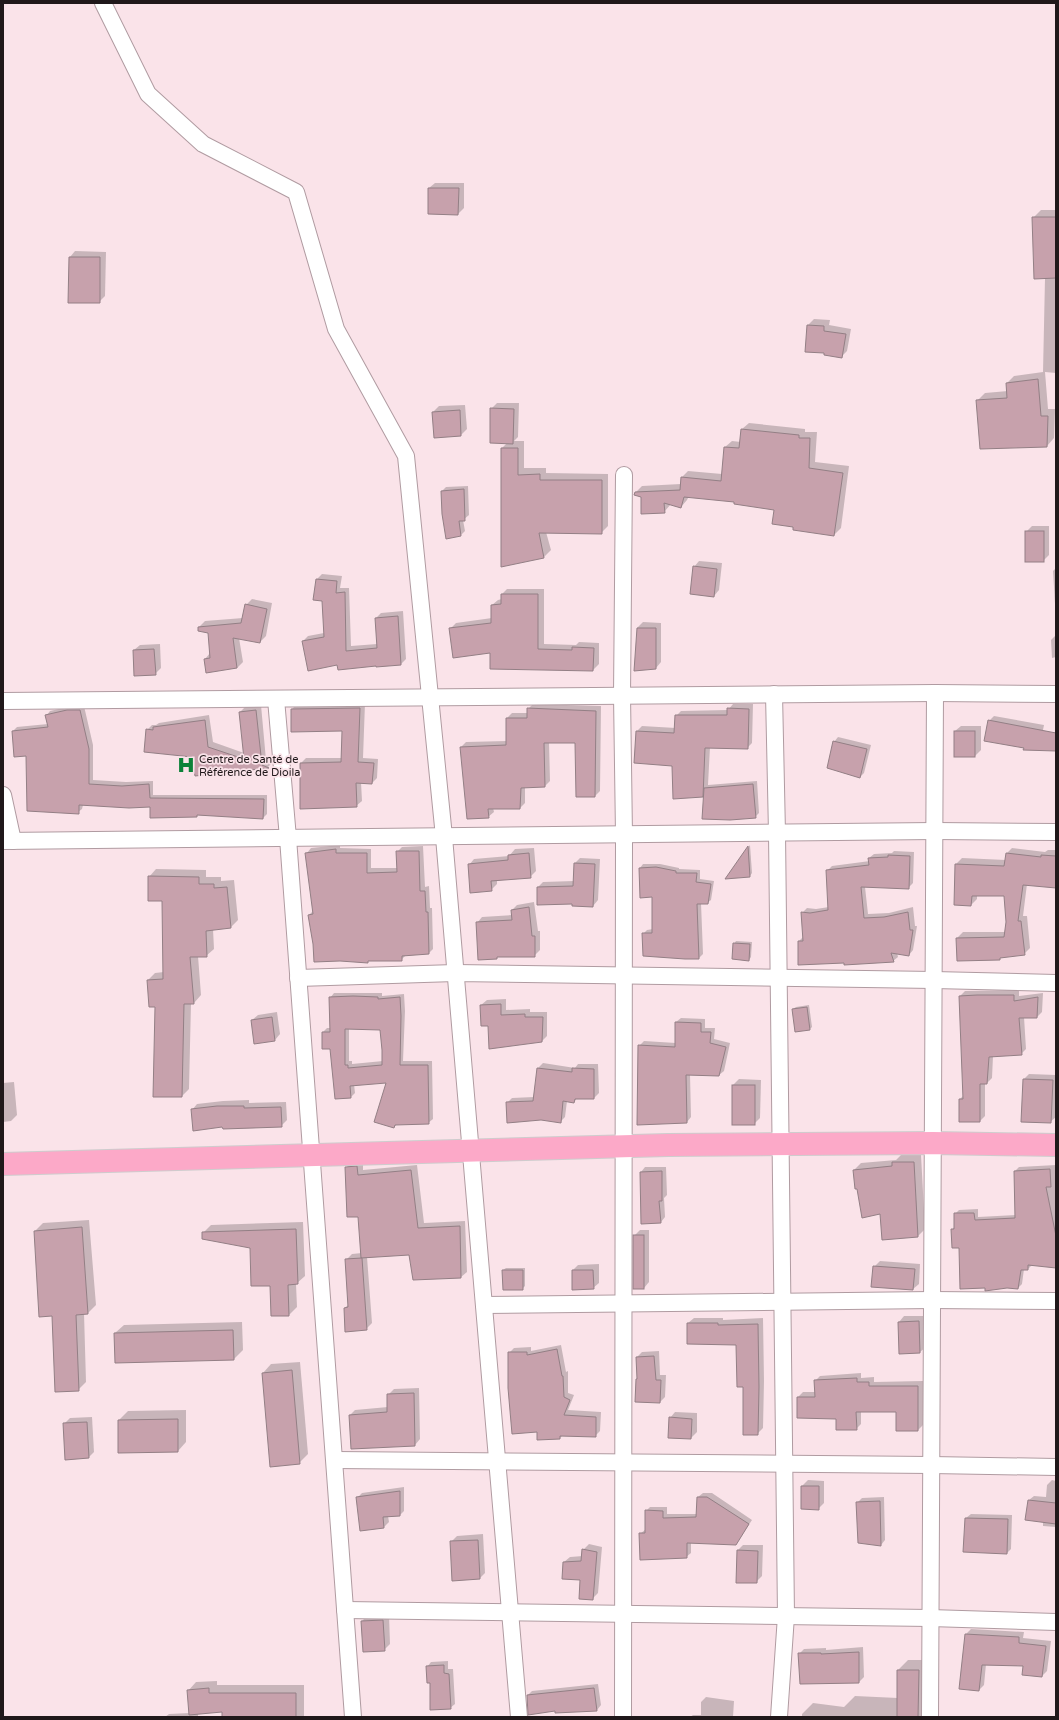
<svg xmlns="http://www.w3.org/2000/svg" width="1059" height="1720" font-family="'Varela Round',sans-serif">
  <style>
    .shadow { fill: #0003; fill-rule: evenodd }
    .building { fill: #c7a1ac; stroke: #937f85; fill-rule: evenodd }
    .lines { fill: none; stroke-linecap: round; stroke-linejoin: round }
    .street-casing { stroke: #b09ba1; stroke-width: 18 }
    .primary-casing { stroke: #cecccd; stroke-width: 24 }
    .street { stroke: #fff; stroke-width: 16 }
    .primary { stroke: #fca9c8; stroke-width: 22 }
    .labels { text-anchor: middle; stroke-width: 3.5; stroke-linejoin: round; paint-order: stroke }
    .poi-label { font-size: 11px; fill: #20181a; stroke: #fae3e9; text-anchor: start }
  </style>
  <rect width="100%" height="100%" fill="#fae3e9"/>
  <!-- shadow -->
  <g class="shadow">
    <polygon points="435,183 464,183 464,208 458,214 429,188"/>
    <polygon points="1041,210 1056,210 1056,373 1045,372 1048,409 1055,409 1054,438 1047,446 977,401 985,393 1008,391 1007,383 1014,376 1043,372 1045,278 1033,218"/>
    <polygon points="75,251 106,252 105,296 99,302 70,257"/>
    <polygon points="814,319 830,320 829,325 851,329 847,351 841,357 825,352 806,351 808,325"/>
    <polygon points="497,403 519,403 518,437 514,441 524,441 524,468 546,468 546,473 608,474 608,526 601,533 546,532 551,550 544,557 502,566 502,448 507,443 491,409"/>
    <polygon points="465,405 467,429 461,435 433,412 439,406"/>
    <polygon points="749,423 805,429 805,432 817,432 815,462 849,466 841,528 834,535 794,526 775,509 735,501 689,496 687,500 681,507 671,504 664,512 636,492 642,486 681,484 682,477 688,471 722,474 725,447 732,441 741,442 742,429"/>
    <polygon points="468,486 469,515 463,520 465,531 461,535 447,538 442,491 446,487"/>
    <polygon points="1032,526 1049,526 1049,555 1043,561 1026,532"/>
    <polygon points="699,561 722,563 719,590 714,596 694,567"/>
    <polygon points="1056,568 1056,620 1053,571"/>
    <polygon points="322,574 342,576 340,588 349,588 351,646 377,644 376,618 381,613 403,611 406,659 401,664 338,664 303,641 308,636 324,633 323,600 314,599 317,579"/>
    <polygon points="507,589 544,589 544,644 576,645 579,642 599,643 599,664 593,670 491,652 450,629 456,623 492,618 492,605 498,600 502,599 502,594"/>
    <polygon points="252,599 272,603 266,636 260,642 239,638 243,662 237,668 205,659 210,653 209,632 199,627 205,621 243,618 246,605"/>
    <polygon points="643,622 661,623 661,662 656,668 637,628"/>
    <polygon points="1056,635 1056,657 1052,658 1051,640"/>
    <polygon points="160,644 161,668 155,674 134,650 140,645"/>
    <polygon points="365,703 363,758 378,759 377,778 372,783 361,782 362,801 356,806 301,808 301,763 306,758 342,758 343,730 292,709 297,704"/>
    <polygon points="533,704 601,706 600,791 595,796 577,796 576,742 549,742 550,781 545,786 525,787 525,803 520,808 493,808 494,812 488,817 461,747 466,742 507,741 507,718 512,713 528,713 528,709"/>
    <polygon points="733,704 753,704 752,743 747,748 710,747 708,785 757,781 759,813 755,817 705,795 703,796 673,765 637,731 642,726 676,728 676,716 681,711 728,710"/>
    <polygon points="261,705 266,760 272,763 268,767 196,775 193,756 147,730 152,725 156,725 159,723 209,715 213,742 244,753 240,712 245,707"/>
    <polygon points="72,706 84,706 93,745 93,780 126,782 153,781 153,795 267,795 267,814 263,818 198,815 196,816 150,806 83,805 82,809 78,812 27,755 13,731 17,727 48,724 47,715 50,711"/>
    <polygon points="994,716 1044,725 1040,745 989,721"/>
    <polygon points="961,726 981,726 981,750 975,756 955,756 955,731"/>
    <polygon points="838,737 871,745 864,773 860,777 843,773 834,742"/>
    <polygon points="340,845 340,848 371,849 371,868 398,868 397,852 402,847 423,846 425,887 429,886 430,908 432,908 433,949 429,953 406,955 401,960 309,915 313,911 307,853 311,848"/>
    <polygon points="750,845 752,873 750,876 727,878"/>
    <polygon points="534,848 536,871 530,877 497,880 497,884 491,890 469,865 474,859 509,856 515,849"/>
    <polygon points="1012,848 1045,852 1048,850 1056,850 1056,887 1027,884 1023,916 1027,916 1030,948 1024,954 1002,956 999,959 957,938 963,932 1006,932 1007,922 1005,895 977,895 977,899 971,905 955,904 956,864 962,858 1006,860 1007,853"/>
    <polygon points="894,851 914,852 913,883 908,888 865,887 868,914 889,913 913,907 915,926 917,926 913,950 909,955 897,953 898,957 893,961 845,962 799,941 804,936 802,913 807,908 816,909 829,907 827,871 832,866 870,861 869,858 874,854 892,853"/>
    <polygon points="580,858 600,859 598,900 593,906 573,905 573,903 538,904 538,887 543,882 574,881 575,863"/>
    <polygon points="643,864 660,864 679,868 679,869 700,870 700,879 714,881 711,900 707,903 701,903 703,954 699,958 643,934 647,930 653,929 653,896 640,868"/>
    <polygon points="156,869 206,870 206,877 221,877 221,881 234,880 238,920 231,927 213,929 214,949 206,956 198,956 201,995 194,1003 191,1003 189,1089 182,1096 154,1096 156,1006 148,980 155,973 164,972 163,900 149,877"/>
    <polygon points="534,902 538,931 540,931 540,950 534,956 498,956 497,958 477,923 482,917 512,915 512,910 517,905"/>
    <polygon points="736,941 752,942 751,957 749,960 734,944"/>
    <polygon points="1019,990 1019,996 1043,993 1042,1012 1037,1017 1024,1017 1026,1049 1021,1054 993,1056 992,1078 987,1083 985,1083 985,1116 980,1121 960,1099 964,1095 960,996 965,991"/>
    <path d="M334 993H382V996L404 994 405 1011 403 1061H432L433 1119 428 1123 397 1124 394 1127 388 1082 354 1084 355 1093 351 1097 331 1048 323 1032 327 1028H331L330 998ZM349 1028 381 1029 383 1061 352 1064V1061H349Z"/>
    <polygon points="506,999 506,1010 530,1009 530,1012 547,1012 547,1036 542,1041 489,1025 481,1005 487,1000"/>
    <polygon points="809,1005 812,1027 810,1029 793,1009 796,1007"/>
    <polygon points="277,1012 280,1034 275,1040 252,1020 258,1015"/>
    <polygon points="681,1018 705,1019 705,1028 715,1028 714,1039 730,1043 724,1071 719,1075 690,1074 691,1117 687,1122 639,1046 644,1041 676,1043 676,1022"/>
    <polygon points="543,1063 575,1068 578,1064 598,1064 599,1093 594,1098 577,1098 574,1102 567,1101 565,1117 560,1122 507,1103 512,1098 534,1097 538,1068"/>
    <polygon points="1029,1074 1056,1075 1056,1117 1050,1122 1024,1079"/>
    <polygon points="739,1079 761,1080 760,1118 754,1124 733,1085"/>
    <polygon points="14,1082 17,1115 11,1121 3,1122 3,1083"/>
    <polygon points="249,1100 249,1103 286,1102 287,1120 281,1126 223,1126 192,1110 197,1104 223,1101"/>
    <polygon points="901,1155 921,1155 925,1229 918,1236 881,1213 854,1170 861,1163 896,1160"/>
    <polygon points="363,1161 363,1170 417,1165 424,1223 465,1221 467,1272 461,1277 410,1254 367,1257 372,1323 366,1329 345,1308 349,1304 346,1260 352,1254 362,1253 359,1216 346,1168 352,1162"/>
    <polygon points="1056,1165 1056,1267 1032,1265 1028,1269 1024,1269 1022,1284 1018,1288 986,1287 960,1246 952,1230 955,1226 955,1214 959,1210 978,1209 978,1217 1016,1215 1015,1171 1019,1167"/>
    <polygon points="645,1167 666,1167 667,1195 664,1198 665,1217 661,1222 641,1172"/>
    <polygon points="89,1220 96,1305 88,1313 84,1313 86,1382 78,1390 53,1315 35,1231 43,1223"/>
    <polygon points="303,1222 305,1276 296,1284 297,1307 289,1315 251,1247 203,1233 211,1225"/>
    <polygon points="640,1230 649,1230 649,1282 644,1288 634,1236"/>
    <polygon points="880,1261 920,1264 919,1284 913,1289 874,1267"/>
    <polygon points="599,1264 599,1283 593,1288 573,1270 578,1265"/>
    <polygon points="506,1268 525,1268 525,1286 522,1289 503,1270"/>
    <polygon points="904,1316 924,1316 926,1347 920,1352 899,1322"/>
    <polygon points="694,1318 723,1318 723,1320 763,1318 764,1381 763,1428 757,1434 744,1386 737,1344 688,1323"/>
    <polygon points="242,1322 243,1350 234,1359 115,1333 124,1325"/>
    <polygon points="561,1345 566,1372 568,1371 568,1393 574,1395 568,1410 601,1412 600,1431 595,1436 563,1435 560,1438 538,1431 509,1353 514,1348 531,1347 531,1351"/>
    <polygon points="659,1351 660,1375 666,1375 665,1397 660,1402 638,1378 637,1357 642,1352"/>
    <polygon points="300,1362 308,1454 299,1463 263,1373 271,1364"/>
    <polygon points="861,1373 861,1378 874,1377 874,1382 923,1381 923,1425 918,1430 897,1430 897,1411 861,1411 861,1424 856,1429 798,1397 803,1392 815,1392 815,1381 820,1376"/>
    <polygon points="419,1388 420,1439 415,1445 350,1415 355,1410 388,1407 388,1395 394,1389"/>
    <polygon points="186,1410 186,1442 178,1451 119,1420 128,1411"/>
    <polygon points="675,1412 697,1413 697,1432 691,1438 670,1418"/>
    <polygon points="92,1417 94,1452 88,1458 64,1424 70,1418"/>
    <polygon points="808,1480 824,1481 824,1503 818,1509 802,1486"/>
    <polygon points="1052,1480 1056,1481 1056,1527 1043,1526 1043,1521 1029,1500 1034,1496 1046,1497 1047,1485"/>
    <polygon points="404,1487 404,1511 400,1515 388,1516 389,1522 384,1527 357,1498 362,1493"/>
    <polygon points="703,1493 712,1493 752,1520 736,1544 691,1542 691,1553 686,1557 640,1534 646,1529 646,1511 650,1507 667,1507 667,1514 698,1514 698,1497"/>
    <polygon points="884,1497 885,1540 881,1545 857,1503 862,1498"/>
    <polygon points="971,1514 1012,1515 1011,1549 1007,1553 964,1551 966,1518"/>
    <polygon points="483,1534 485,1573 480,1578 451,1542 457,1536"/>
    <polygon points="589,1544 602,1547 598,1593 592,1599 581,1579 564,1562 570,1557 583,1556 583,1550"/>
    <polygon points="743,1545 763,1545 762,1576 756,1582 738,1550"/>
    <polygon points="368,1615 389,1615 390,1644 384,1650 362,1621"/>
    <polygon points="971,1629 1024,1632 1023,1638 1051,1641 1047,1671 1042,1676 1024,1665 986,1664 984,1685 979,1690 966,1634"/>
    <polygon points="863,1647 864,1677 859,1682 799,1654 804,1649 826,1648 826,1650"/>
    <polygon points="908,1660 929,1660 927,1717 802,1717 802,1714 813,1703 844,1707 855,1696 898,1698 898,1670"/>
    <polygon points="448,1661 448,1669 453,1669 455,1704 450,1708 431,1682 427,1667 431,1662"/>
    <polygon points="217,1681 217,1685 304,1685 304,1717 223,1717 223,1711 198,1713 198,1717 165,1717 169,1714 190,1713 188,1691 196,1682"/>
    <polygon points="598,1684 601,1705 597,1710 556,1712 556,1710 528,1695 532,1691"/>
    <polygon points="706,1697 734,1701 733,1717 690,1717 693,1715 701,1715 701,1702"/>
  </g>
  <!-- building -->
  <g class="building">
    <polygon points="428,188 459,188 458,215 428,214"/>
    <polygon points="1032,217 1056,217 1056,278 1034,279"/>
    <polygon points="69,257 100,257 100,303 68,303"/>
    <polygon points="807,325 824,326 824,331 846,334 842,358 824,355 824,353 805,352"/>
    <polygon points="1038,379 1041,416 1048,416 1047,447 980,449 976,400 1007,398 1006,383"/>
    <polygon points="490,408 514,409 513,444 490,443"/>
    <polygon points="460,410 461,436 434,438 432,412"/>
    <polygon points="741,429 799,435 799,438 810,438 809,468 843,473 834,536 793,530 793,527 772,524 774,510 734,504 734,502 684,497 681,508 664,503 665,513 641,514 641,497 634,495 635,492 680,490 681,477 721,481 724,447 739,448"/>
    <polygon points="501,448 518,448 518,475 540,474 540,480 602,480 602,534 539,533 544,558 501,567"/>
    <polygon points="464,489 465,521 459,521 461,536 446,539 442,514 441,491"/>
    <rect x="1025" y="531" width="19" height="31"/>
    <polygon points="693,566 717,569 714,597 690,594"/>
    <polygon points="316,579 337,581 336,593 345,592 346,651 377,648 375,618 398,616 401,665 376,667 376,666 338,670 337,665 308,671 302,641 324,637 322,601 313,600"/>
    <polygon points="501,594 538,594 538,649 572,650 572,647 594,648 593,671 490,669 490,653 453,658 449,628 491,623 491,605 501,604"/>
    <polygon points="245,604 267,609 260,643 233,638 237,668 206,673 204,659 210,658 208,633 198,631 198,627 241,623"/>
    <polygon points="637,628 656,628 656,669 634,671"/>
    <polygon points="154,649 156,675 134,676 133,650"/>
    <polygon points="360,708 358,762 374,763 372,784 356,783 357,807 300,809 300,763 341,762 342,731 291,732 291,709"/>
    <polygon points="527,708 596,711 595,797 576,797 575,743 544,743 545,787 521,788 520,809 488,809 489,818 467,819 460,747 506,745 506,718 527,718"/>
    <polygon points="727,708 749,709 748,749 705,748 703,797 673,799 672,766 634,763 636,731 674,733 675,715 727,715"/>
    <polygon points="67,710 80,710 89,749 89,784 122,786 149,784 150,798 264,799 263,819 197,815 197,817 150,818 150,807 129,808 79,805 79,814 27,811 26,756 14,757 12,731 48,727 45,715"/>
    <polygon points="256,710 262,765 269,768 195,776 192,757 144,752 146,729 153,730 153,727 205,720 208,747 244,759 239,712"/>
    <polygon points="988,720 1056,733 1056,751 1023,750 1024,748 984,741"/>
    <rect x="954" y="731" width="21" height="26"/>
    <polygon points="833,741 867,749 860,778 827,768"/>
    <polygon points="753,784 756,818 730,820 702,819 704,788"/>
    <polygon points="748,846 750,877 725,879"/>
    <polygon points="336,849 336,853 367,853 367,873 397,872 396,851 419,851 420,891 425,891 426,912 428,912 429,954 402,956 402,961 368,961 368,963 340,961 314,962 313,944 308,915 313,914 305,853"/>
    <polygon points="529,853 531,878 491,881 492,891 470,893 468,864 508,860 508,855"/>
    <polygon points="1006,853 1041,857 1041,855 1056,856 1056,888 1023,885 1018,921 1021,921 1025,955 1000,958 1000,960 957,961 956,938 1004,937 1006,922 1004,896 972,896 971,906 954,905 955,864 1004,866"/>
    <polygon points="888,855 910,856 909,889 861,887 864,918 884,917 908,912 910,930 913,930 909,956 891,953 894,962 844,965 844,963 798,965 798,941 803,941 801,912 810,913 828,910 826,870 869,865 868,858 888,857"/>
    <polygon points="574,863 595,864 593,907 572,906 572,904 537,905 537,887 573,886"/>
    <polygon points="656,867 676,871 676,873 697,873 696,882 711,884 708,904 697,904 699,959 685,959 643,956 642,933 652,933 652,897 640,898 639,868"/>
    <polygon points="148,876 199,877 199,884 214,884 214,888 227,887 231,928 206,931 207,957 190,957 194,1004 184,1004 182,1097 153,1097 155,1007 149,1007 147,980 163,979 162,901 148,901"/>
    <polygon points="529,907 532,936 535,936 535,957 497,957 497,959 478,960 476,922 512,920 511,910"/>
    <polygon points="733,943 750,944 749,961 732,959"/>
    <polygon points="977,995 1014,995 1014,1001 1038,997 1037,1018 1019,1018 1022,1055 989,1057 987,1084 980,1084 980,1122 959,1122 959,1099 963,1099 959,996"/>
    <path d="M353 996 378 997V999L400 997 401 1016 400 1065H428L429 1124 395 1125 394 1128 374 1122 386 1083 350 1086 351 1098 335 1099 330 1049H322V1032H330L329 997ZM345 1029 380 1030 382 1050V1065L348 1068V1065H345Z"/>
    <polygon points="501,1004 501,1015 525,1014 525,1017 543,1017 542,1042 489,1049 488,1026 481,1026 480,1005"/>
    <polygon points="807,1007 810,1030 795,1032 792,1009"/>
    <polygon points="272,1017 275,1041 254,1044 251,1020"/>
    <polygon points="675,1022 701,1023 701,1032 711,1032 710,1043 726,1047 719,1076 686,1075 687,1123 637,1125 638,1045 675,1047"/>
    <polygon points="537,1068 572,1072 572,1068 594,1069 594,1099 575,1099 574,1103 563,1101 561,1123 541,1120 507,1123 506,1102 533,1101"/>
    <polygon points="1023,1079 1053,1080 1051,1123 1021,1122"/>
    <rect x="732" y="1085" width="23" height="40"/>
    <polygon points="217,1106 244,1106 244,1108 281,1107 282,1127 223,1129 222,1127 193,1131 191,1109"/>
    <polygon points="892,1162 914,1162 918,1237 882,1240 880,1214 862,1218 857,1189 855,1189 853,1170 892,1166"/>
    <polygon points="357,1166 358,1175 411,1170 418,1228 460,1226 461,1278 413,1280 409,1255 361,1258 358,1217 347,1217 345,1167"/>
    <polygon points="1050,1169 1051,1187 1046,1187 1056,1236 1056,1268 1028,1265 1028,1270 1021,1270 1018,1289 1007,1288 985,1291 985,1288 960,1289 959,1248 952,1248 951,1229 954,1229 954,1213 974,1213 975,1220 1015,1218 1014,1171"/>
    <polygon points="662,1171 662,1201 659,1201 661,1223 641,1224 640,1172"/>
    <polygon points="82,1227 88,1314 76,1315 79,1391 55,1392 52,1316 39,1317 34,1231"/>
    <polygon points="296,1229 298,1284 288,1285 289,1316 271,1316 270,1286 251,1286 250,1248 202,1239 202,1232"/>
    <rect x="633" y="1235" width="11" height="54"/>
    <polygon points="362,1258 367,1330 345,1332 344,1308 348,1307 345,1259"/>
    <polygon points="873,1266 915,1269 913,1290 871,1287"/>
    <polygon points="502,1270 523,1270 523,1290 503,1290"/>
    <polygon points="572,1270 593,1270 594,1289 572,1290"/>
    <polygon points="919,1321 920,1353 899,1354 898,1322"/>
    <polygon points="687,1323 718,1323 718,1325 758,1324 759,1387 758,1435 743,1435 743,1387 737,1387 736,1345 687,1344"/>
    <polygon points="233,1330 234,1360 115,1363 114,1333"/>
    <polygon points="557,1349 562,1376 563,1376 564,1397 570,1400 564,1415 596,1417 596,1437 560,1436 560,1439 537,1440 537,1432 512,1434 508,1388 508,1352 527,1352 527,1355"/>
    <polygon points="654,1356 656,1380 661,1380 660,1403 635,1402 636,1379 637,1379 636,1357"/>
    <polygon points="292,1370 300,1464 270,1467 262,1373"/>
    <polygon points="857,1378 857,1382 869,1382 869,1386 918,1386 918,1431 896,1431 896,1412 856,1412 857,1430 836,1430 836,1419 797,1418 797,1397 815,1397 814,1380"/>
    <polygon points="414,1393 415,1446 351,1449 349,1415 387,1412 387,1394"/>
    <polygon points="669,1417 692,1419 691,1439 668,1438"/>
    <polygon points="178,1419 178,1452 118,1453 118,1420"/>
    <polygon points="87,1422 89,1458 65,1460 63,1423"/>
    <polygon points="801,1486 819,1486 819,1510 801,1509"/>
    <polygon points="400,1491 400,1516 383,1517 384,1528 360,1531 356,1497"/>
    <polygon points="697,1497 707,1497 749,1524 736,1545 687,1543 687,1558 640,1560 639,1533 645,1533 645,1510 663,1511 663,1518 696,1517"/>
    <polygon points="1028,1500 1056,1503 1056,1524 1025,1520"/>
    <polygon points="880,1501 881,1546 858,1543 856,1502"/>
    <polygon points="965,1518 1008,1519 1007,1554 963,1552"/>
    <polygon points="478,1540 480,1579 452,1581 450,1541"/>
    <polygon points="582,1549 597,1552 593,1600 579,1599 580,1580 562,1579 563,1562 581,1561"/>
    <polygon points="737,1550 758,1551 757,1583 736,1583"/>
    <polygon points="383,1620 385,1651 363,1652 361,1621"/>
    <polygon points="965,1634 1019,1637 1019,1643 1046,1646 1042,1677 1022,1675 1023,1666 982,1665 979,1691 959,1689"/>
    <polygon points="859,1652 859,1683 800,1684 798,1653 821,1653 821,1654"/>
    <polygon points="444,1665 444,1673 449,1674 451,1709 430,1710 430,1683 427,1683 426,1666"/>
    <polygon points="897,1670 919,1670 918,1717 897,1717"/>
    <polygon points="209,1688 209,1693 296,1693 296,1717 222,1717 222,1712 189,1715 187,1690"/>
    <polygon points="594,1688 597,1711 555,1713 555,1711 528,1715 527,1695"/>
  </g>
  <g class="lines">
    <!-- street casing -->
    <g class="street-casing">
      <g id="street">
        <polyline points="103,3 148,94 203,144 296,192 336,329 406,456 444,837 519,1717"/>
        <polyline points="774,694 777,833 786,1616 779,1717"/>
        <polyline points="276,699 288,838 353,1717"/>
        <polyline points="3,701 935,693 1056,694"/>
        <polyline points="3,795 13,841"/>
        <polyline points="3,841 935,831 1056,832"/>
        <polyline points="298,978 455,973 934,980 1056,983"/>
        <polyline points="484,1305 932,1300 1056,1301"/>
        <polyline points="335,1460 931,1465 1056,1467"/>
        <polyline points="345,1610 930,1618 1056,1622"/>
        <polyline points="623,1717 624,835 622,695 624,475"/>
        <polyline points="930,1717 935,693"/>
      </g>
    </g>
    <!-- primary casing -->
    <g class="primary-casing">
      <polyline id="primary" points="3,1164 668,1145 933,1143 1056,1145"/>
    </g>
    <!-- street -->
    <use href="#street" class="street"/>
    <!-- primary -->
    <use href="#primary" class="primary"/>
  </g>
  <!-- icons -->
  <defs>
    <g id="hospital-bare" transform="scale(1.38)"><path d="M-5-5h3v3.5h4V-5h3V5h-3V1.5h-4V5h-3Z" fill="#0b8138" stroke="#fae3e9" stroke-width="2.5" paint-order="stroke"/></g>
  </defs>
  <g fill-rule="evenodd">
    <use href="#hospital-bare" x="186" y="765"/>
  </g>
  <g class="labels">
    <!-- poi labels -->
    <g class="poi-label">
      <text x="199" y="763">Centre de Santé de<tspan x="199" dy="13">Référence de Dioila</tspan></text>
    </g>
  </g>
  <!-- border -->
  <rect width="1059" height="1720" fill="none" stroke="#20181a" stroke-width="8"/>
</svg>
